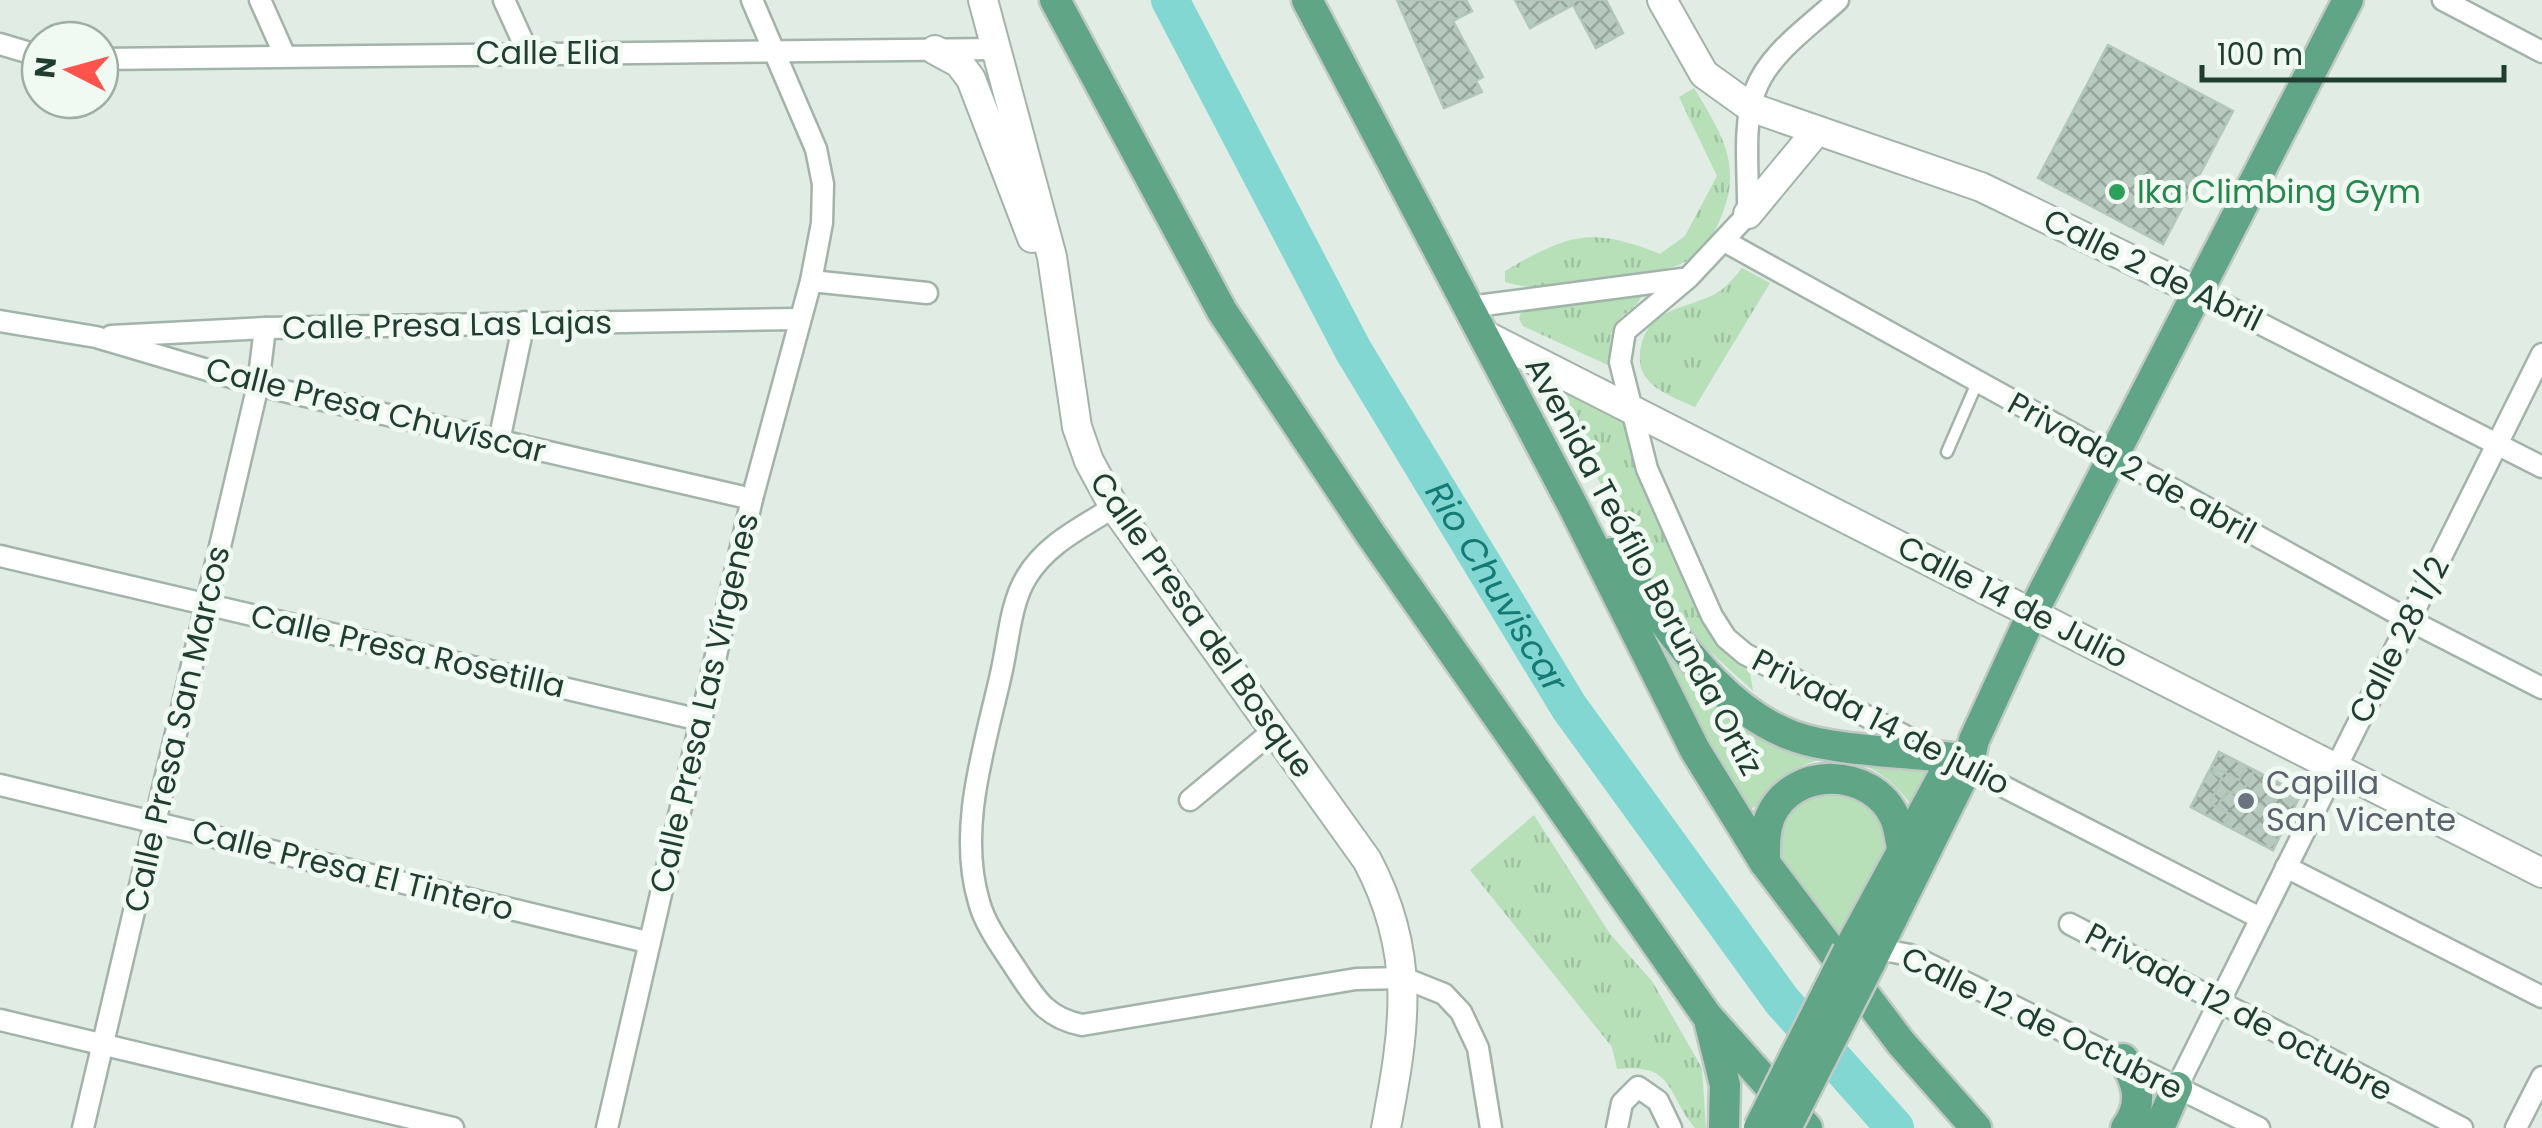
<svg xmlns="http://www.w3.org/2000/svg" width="2542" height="1128" font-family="Poppins,sans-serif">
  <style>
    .grass { fill: #b7e0b9 }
    .park { fill: url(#park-tufts) }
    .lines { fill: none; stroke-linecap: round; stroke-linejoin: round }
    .river { stroke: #82d7d3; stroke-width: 38 }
    .building { fill: url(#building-cross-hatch); stroke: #b2c7ba; stroke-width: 2.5 }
    .service-casing { stroke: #a2b4aa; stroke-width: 15 }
    .minor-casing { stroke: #a2b4aa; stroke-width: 25 }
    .tertiary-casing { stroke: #a2b4aa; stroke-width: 32 }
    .primary-casing { stroke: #c0c9c5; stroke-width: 35 }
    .service { stroke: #fff; stroke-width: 10 }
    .minor { stroke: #fff; stroke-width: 20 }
    .tertiary { stroke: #fff; stroke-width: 28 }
    .primary { stroke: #60a686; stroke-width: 30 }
    .primary-bridge-casing { stroke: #c0c9c5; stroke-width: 35; stroke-linecap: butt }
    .primary-bridge { stroke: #60a686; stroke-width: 30 }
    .leisure-dot { fill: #2e9e5b; stroke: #f1f9f3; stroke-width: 4 }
    .worship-dot { fill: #6b7280; stroke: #f1f9f3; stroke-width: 4 }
    .labels { text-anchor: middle; stroke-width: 10; stroke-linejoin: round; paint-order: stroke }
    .street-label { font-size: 32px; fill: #1f3e2f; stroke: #f1f9f3 }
    .leisure-label { font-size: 32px; fill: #27864d; stroke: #f1f9f3; text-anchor: start }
    .worship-label { font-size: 32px; fill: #5b616d; stroke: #f1f9f3; text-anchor: start }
    .water-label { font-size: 35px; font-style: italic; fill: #147a76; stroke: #f1f9f3 }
  </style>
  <defs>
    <pattern id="park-tufts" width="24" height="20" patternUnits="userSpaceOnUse" patternTransform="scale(2.5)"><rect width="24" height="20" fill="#b7e0b9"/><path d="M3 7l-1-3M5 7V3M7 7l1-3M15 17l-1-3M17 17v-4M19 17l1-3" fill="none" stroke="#9dc19f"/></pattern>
    <pattern id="building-cross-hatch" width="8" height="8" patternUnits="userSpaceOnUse" patternTransform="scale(2.5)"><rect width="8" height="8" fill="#b8cabf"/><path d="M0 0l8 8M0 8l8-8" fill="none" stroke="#95a59c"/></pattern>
  </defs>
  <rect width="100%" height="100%" fill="#e0ece4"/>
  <!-- grass -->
  <g class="grass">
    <path d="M1652 626 1718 698 1931 769 1914 809C1870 744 1801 741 1755 807L1747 809 1676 681Z"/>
    <path d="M1838 789C1925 831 1871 881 1834 940 1812 907 1743 831 1800 801 1811 795 1826 792 1838 789Z"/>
  </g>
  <!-- park -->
  <g class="park">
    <path d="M1694 88C1723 136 1744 167 1719 222 1714 234 1703 251 1692 258 1668 274 1630 274 1603 278 1569 283 1538 293 1505 282V271C1568 234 1591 226 1660 254L1685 236 1717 176 1679 97Z"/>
    <path d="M1742 268 1770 283 1695 407C1670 396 1636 385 1640 353 1645 309 1682 310 1713 295 1725 289 1734 278 1742 268Z"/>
    <path d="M1642 295C1637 311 1616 314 1611 334 1608 347 1614 356 1614 368L1523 326 1519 319 1521 313 1530 310Z"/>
    <polygon points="1542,370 1621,412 1633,435 1635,465 1693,594 1715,639 1750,673 1753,691 1707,649 1649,578"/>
    <path d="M1534 815 1610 934 1652 981 1702 1068 1706 1128H1695C1666 1093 1675 1063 1617 1069L1612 1047 1470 870Z"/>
  </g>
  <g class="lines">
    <!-- river -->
    <path class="river" id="s1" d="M1170 0 1353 350 1569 707 1782 1001 1895 1128"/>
  </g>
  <!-- building -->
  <g class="building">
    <polygon points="1397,0 1466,0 1472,11 1453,21 1483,77 1476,81 1482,92 1444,108"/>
    <polygon points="1515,0 1606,0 1623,33 1596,48 1571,1 1573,5 1530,28"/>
    <polygon points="2108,45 2233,111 2163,244 2038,178"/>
    <polygon points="2219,752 2301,794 2273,850 2191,807"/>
    <polygon points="2219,752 2246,766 2239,780 2212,766"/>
    <polygon points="2209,771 2222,778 2210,803 2230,815 2225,825 2191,807"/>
    <polygon points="2254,771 2282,786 2269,812 2287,822 2280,835 2273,836 2277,841 2273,850 2225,825 2230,815 2218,805 2227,791 2241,795"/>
  </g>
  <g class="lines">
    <!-- service casing -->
    <g class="service-casing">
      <polyline id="service" points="1947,452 1977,383"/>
    </g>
    <!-- minor casing -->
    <g class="minor-casing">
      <g id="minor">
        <polyline points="260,0 285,56"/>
        <polyline points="504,0 528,53"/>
        <path d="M1838 0C1810 26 1769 53 1755 91 1742 126 1749 176 1748 214L1689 277 1625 331 1620 362 1647 469 1712 616 1726 638 1745 654 2260 918"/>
        <polyline points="2443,0 2542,52"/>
        <polyline points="0,44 40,56"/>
        <polyline points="100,59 996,49"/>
        <polyline points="1726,242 2409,620 2542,688"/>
        <polyline points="811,281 927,293"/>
        <polyline points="2198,292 2542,467"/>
        <polyline points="1469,307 1682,279"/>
        <polyline points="0,321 96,337 258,385 752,499"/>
        <polyline points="111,336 265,328 798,319"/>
        <polyline points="499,441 524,322"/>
        <path d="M1114 507C1081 528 1046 544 1026 578 1010 604 1008 645 1001 674 985 746 957 828 979 902 985 925 1003 949 1016 969 1035 998 1046 1018 1082 1025L1356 979 1404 978 1444 994 1461 1012 1478 1048 1491 1128"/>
        <polyline points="0,556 700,720"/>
        <polyline points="0,785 647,942"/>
        <polyline points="1190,800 1273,731"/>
        <polyline points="2286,867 2542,997"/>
        <polyline points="2070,924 2462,1128"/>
        <polyline points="1878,949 1910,955 2259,1128"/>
        <polyline points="0,1020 453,1128"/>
        <polyline points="2177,1087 2542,354"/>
        <polyline points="83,1128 258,385 265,328"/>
        <polyline points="607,1128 752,499 811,281 822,223 823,184 816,149 752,0"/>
        <polyline points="1617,1128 1622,1103 1638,1087 1658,1101 1671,1128"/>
        <polyline points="2516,1128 2542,1077"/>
      </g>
    </g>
    <!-- tertiary casing -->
    <g class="tertiary-casing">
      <g id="tertiary">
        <path d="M983 0 1052 257 1077 427 1089 461 1114 507 1367 860C1417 954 1405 1028 1386 1128"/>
        <polyline points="1662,0 1704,74 1750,107 1981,187 2198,292"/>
        <polyline points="935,50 959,63 971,79 1032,238"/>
        <polyline points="1748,214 1815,133"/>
        <polyline points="1483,334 2542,873"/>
      </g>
    </g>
    <!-- primary casing -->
    <g class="primary-casing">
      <g id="primary">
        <polyline points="1055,0 1222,311 1371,535 1707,1016 1807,1128"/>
        <polyline points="1307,0 1573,506 1695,750 1765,863 1901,1043 1976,1128"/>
        <path d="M1612 553C1665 617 1711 706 1793 736 1833 751 1908 752 1953 758"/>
        <path d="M1765 863C1765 847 1764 832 1770 817 1792 765 1873 767 1895 818 1899 827 1900 839 1902 848"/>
        <polyline points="1848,951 1943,776"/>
        <polyline points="1869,965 1968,766 1974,740 2033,612 2348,0"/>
        <polyline points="1710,1024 1725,1085 1724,1128"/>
        <path d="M2123 1059C2138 1082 2144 1104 2126 1128"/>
        <polyline points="2159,1128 2177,1087"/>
      </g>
    </g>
    <!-- service -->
    <use href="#service" class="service"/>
    <!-- minor -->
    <use href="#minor" class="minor"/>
    <!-- tertiary -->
    <use href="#tertiary" class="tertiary"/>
    <!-- primary -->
    <use href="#primary" class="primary"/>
    <!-- primary-bridge casing -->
    <g class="primary-bridge-casing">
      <g id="primary-bridge">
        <polyline points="1759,1128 1848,951"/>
        <polyline points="1786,1128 1869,965"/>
      </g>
    </g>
    <!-- primary-bridge -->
    <use href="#primary-bridge" class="primary-bridge"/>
  </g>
  <!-- markers -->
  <circle class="leisure-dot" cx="2117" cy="192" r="10"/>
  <circle class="worship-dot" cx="2246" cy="801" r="10"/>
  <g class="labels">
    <!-- street labels -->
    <g class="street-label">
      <text x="548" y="64">Calle Elia</text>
      <text transform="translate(2153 270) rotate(26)" y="11">Calle 2 de Abril</text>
      <text transform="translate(447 325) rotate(-1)" y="11">Calle Presa Las Lajas</text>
      <text transform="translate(376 410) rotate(14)" y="11">Calle Presa Chuvíscar</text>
      <text transform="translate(2132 468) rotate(29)" y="11">Privada 2 de abril</text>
      <text transform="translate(1644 566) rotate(62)" y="11">Avenida Teófilo Borunda Ortíz</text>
      <text transform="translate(2013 602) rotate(27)" y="11">Calle 14 de Julio</text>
      <text transform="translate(1202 625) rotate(55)" y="11">Calle Presa del Bosque</text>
      <text transform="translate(2399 640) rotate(-63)" y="11">Calle 28 1/2</text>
      <text transform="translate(408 651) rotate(13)" y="11">Calle Presa Rosetilla</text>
      <text transform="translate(704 703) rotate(-77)" y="11">Calle Presa Las Vírgenes</text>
      <text transform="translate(1881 722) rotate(27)" y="11">Privada 14 de julio</text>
      <text transform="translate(177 729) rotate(-77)" y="11">Calle Presa San Marcos</text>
      <text transform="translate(353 870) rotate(14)" y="11">Calle Presa El Tintero</text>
      <text transform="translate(2239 1012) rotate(28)" y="11">Privada 12 de octubre</text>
      <text transform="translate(2042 1023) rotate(26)" y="11">Calle 12 de Octubre</text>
    </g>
    <!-- leisure labels -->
    <g class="leisure-label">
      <text x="2137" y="203">Ika Climbing Gym</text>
    </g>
    <!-- worship labels -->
    <g class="worship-label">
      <text x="2266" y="794">Capilla<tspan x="2266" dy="37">San Vicente</tspan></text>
    </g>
    <!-- water labels -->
    <g class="water-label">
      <text dy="12" stroke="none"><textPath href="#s1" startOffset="672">Rio Chuviscar</textPath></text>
    </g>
  </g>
  <!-- north arrow -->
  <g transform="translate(70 70) rotate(276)"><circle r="48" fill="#f1f9f3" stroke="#9daea5" stroke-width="2.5"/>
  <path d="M0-8L18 38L0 25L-18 38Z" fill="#ff534c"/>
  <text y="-15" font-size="28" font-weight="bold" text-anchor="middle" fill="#1f3e2f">N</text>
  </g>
  <!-- scale -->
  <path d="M2202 65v15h302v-15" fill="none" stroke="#1f3e2f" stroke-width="5"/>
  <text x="2217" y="65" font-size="30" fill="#1f3e2f" stroke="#f1f9f3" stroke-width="8" paint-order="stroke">100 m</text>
</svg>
